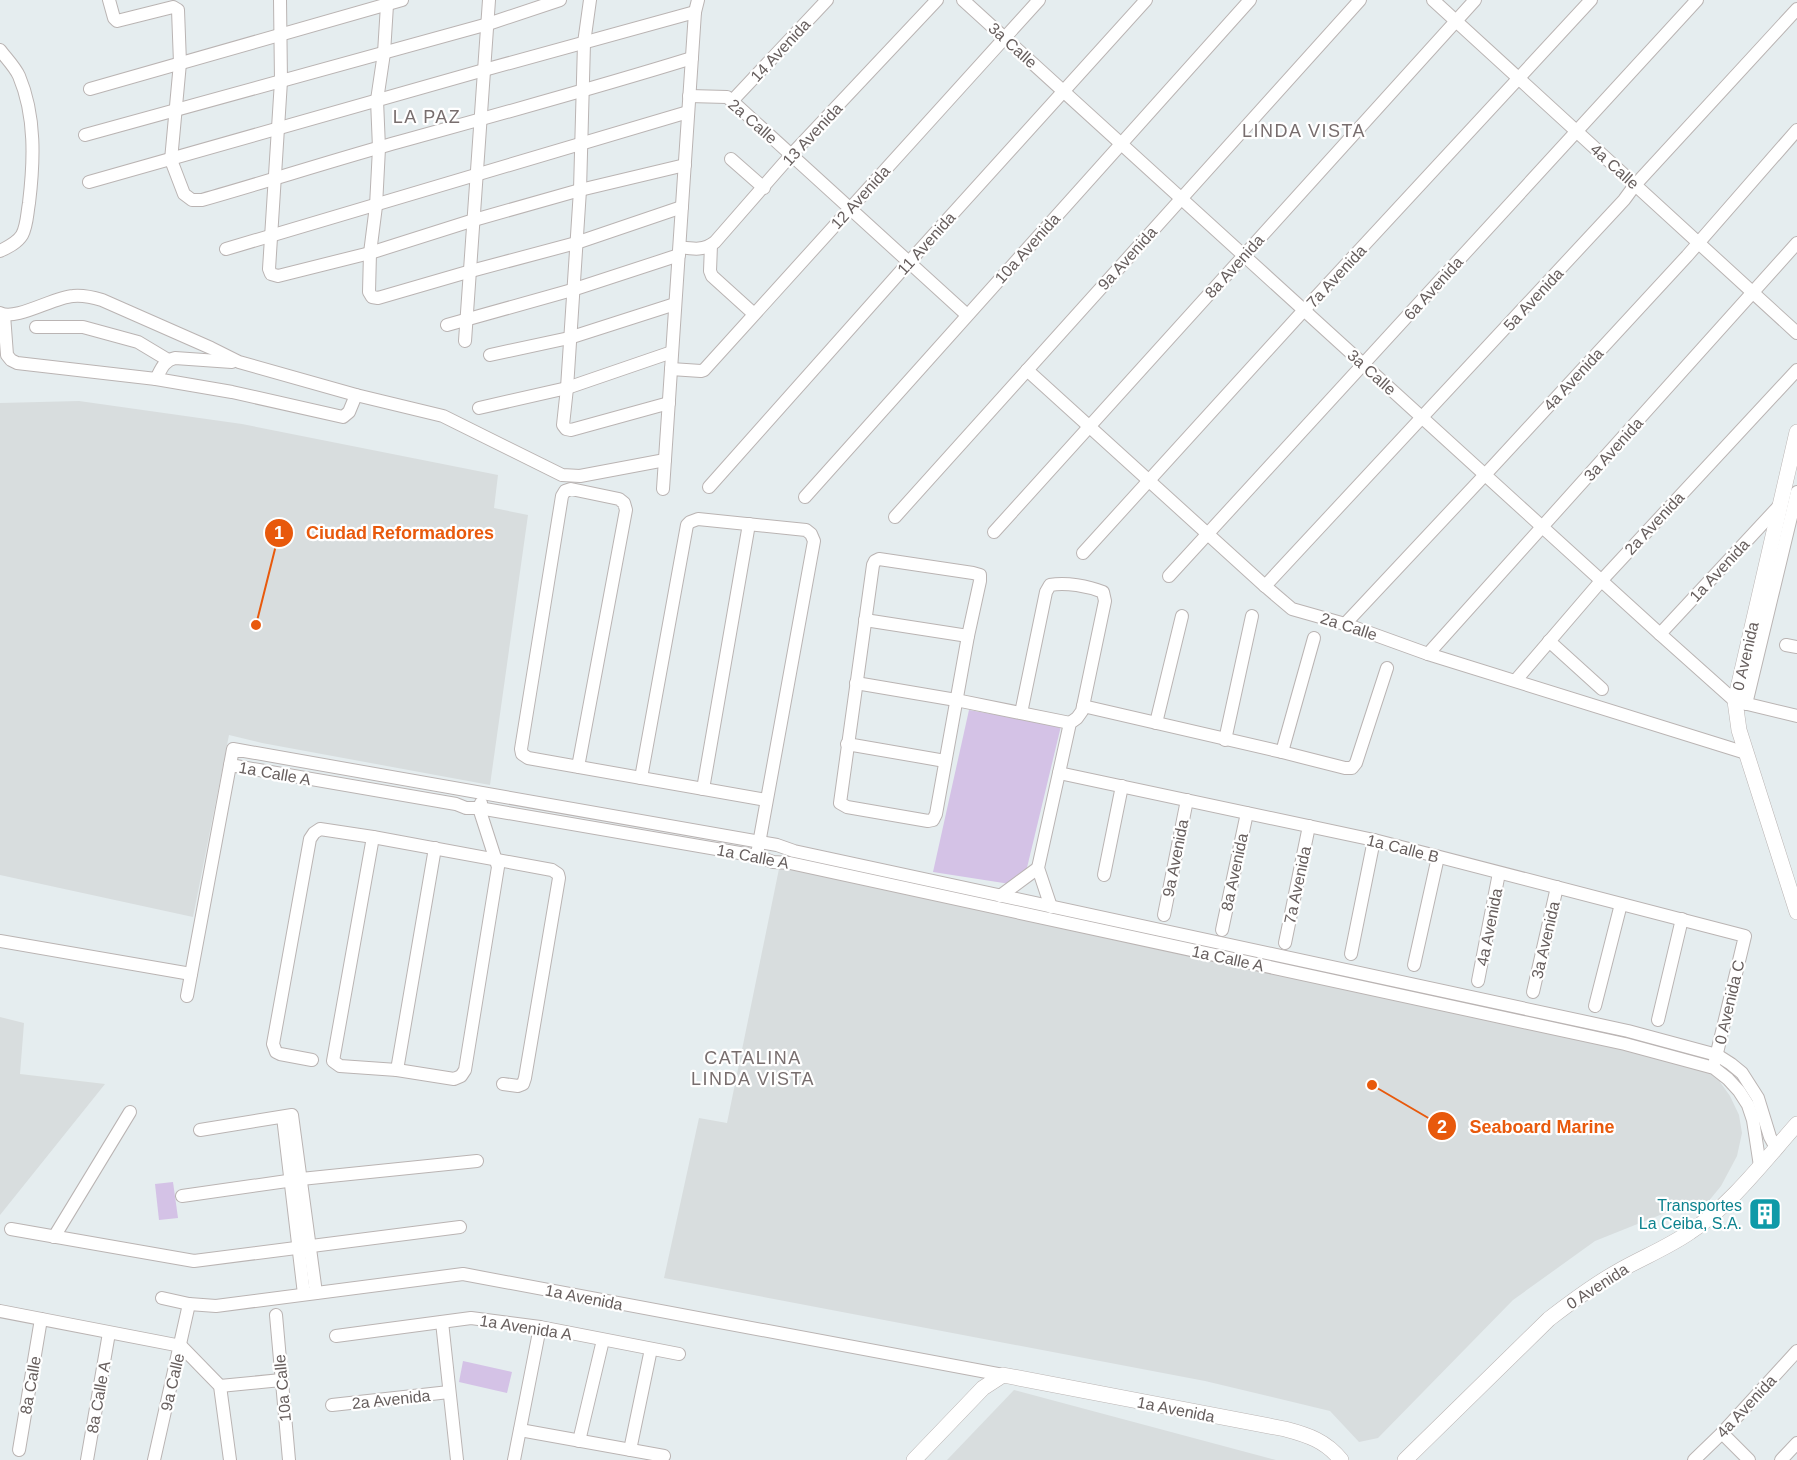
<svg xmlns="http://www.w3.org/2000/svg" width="1797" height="1460" font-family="Arial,sans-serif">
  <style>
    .industrial { fill: #d8ddde }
    .green { fill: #d4c2e6 }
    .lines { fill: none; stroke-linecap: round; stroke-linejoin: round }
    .minor-casing { stroke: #bab4b3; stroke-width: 14 }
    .tertiary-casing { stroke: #bab4b3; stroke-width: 16 }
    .minor { stroke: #fff; stroke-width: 12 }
    .tertiary { stroke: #fff; stroke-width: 15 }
    .labels { text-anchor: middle; stroke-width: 4.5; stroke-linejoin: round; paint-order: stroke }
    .street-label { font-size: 16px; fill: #665e5d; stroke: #fff }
    .culture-label { font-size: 16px; fill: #0d838f; stroke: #fff; text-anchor: end }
    .neighbourhood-label { font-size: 18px; letter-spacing: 1.5px; fill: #786e6e; stroke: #fff }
    .leader { fill: none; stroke: #e8590c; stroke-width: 2 }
    .callout-dot { fill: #e8590c; stroke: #fff; stroke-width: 2 }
    .mark-label { font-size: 18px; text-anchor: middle; font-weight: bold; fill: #fff }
    .callout-label { font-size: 18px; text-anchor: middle; font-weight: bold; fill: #e8590c; stroke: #fff; stroke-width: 4.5; stroke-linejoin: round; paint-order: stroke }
  </style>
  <rect width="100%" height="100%" fill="#e5edef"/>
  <!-- industrial -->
  <g class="industrial">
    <polygon points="79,401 242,424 498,475 494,508 528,515 490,785 262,743 229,735 193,917 0,875 0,403"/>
    <polygon points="781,859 1724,1056 1720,1082 1730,1096 1739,1115 1742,1133 1737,1156 1721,1186 1703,1208 1675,1202 1665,1213 1595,1241 1513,1300 1378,1438 1359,1442 1330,1411 1205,1381 664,1278 699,1118 727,1123"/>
    <polygon points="0,1017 24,1023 20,1074 105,1084 0,1215"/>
    <polygon points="1014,1390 1276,1460 947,1460"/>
  </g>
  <!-- green -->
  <g class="green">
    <polygon points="969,710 1061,726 1025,876 1010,884 933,872"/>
    <polygon points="173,1182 178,1218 159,1220 155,1184"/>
    <polygon points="463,1361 512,1372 507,1393 459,1382"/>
  </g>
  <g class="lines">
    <!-- minor casing -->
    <g class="minor-casing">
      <g id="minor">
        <path d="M109 0 114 18 117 21 173 7 178 10 180 63 171 160 184 194 192 200H202C262 183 321 164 381 147 485 118 589 90 692 58"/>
        <polyline points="280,0 281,81 269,269 271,274 278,276 370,253 474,220 580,190 685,165"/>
        <polyline points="590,0 584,43 580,190 567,388 563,425 566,429 571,430 669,403"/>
        <polyline points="963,0 1660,634 1735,701 1797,716"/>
        <polyline points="1433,0 1797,333"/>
        <polyline points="387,5 384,53 377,100 379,148 376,206 370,253 369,292 372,297 378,298 471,271 576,243 682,207"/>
        <path d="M0 50C6 58 15 67 19 76 36 116 34 162 29 203 27 214 27 226 22 235 17 243 8 247 0 251"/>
        <polyline points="90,89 402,0"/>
        <polyline points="689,96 727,97 732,101 967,315"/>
        <polyline points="732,101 827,0"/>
        <polyline points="85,135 488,24 560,0"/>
        <polyline points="731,159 764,188"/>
        <polyline points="89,182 484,70 695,12"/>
        <polyline points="711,245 710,271 712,276 754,314"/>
        <path d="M680 247C693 249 704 251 715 242L791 155 937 0"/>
        <polyline points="226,249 688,112"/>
        <path d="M0 313C16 321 54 297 73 296 83 295 92 297 102 300L211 348 239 362 356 395 443 416 562 475 580 476 665 460"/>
        <path d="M4 315 7 355 11 360 17 363 156 379C161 370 163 361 175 358L232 362"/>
        <polyline points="447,325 572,290 679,255"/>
        <polyline points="36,327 83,327 138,342 168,360"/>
        <polyline points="465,341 489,0"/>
        <polyline points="490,355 569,338 675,304"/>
        <polyline points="671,369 701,371 704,370 1039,0"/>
        <polyline points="1027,370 1265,586 1292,609 1345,624 1428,654 1746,753"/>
        <polyline points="156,379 232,392 343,417 349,412 356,395"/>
        <polyline points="479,408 567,388 672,352"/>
        <polyline points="709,487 909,262 1146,0"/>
        <polyline points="663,489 695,12 698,0"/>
        <polyline points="805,497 1250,0"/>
        <polyline points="895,517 1360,0"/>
        <polyline points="994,532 1475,0"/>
        <polyline points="1083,553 1304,310 1591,0"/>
        <polygon points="879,559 973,573 980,575 980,581 968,636 936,814 933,820 928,821 847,807 840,803 873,565 875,561"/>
        <polyline points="1169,576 1697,0"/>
        <polyline points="1265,586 1624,200 1635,185 1797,9"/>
        <polyline points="865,620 968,636"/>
        <polyline points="1345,624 1495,464 1687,256 1797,130"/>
        <polyline points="1660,634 1779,506"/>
        <polyline points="1549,641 1602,689"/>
        <polyline points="1786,645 1797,647"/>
        <polyline points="1428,654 1797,243"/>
        <polyline points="1516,680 1601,581 1797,370"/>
        <polyline points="856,683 956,700 1070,723"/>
        <polyline points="1746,704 1797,492"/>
        <polyline points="1083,706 1282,752 1345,768 1352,768 1356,763 1387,668"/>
        <path d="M1021 713 1046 592 1050 585C1066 582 1088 586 1103 592L1105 601 1082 711 1077 718 1070 723 1038 868 1051 907"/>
        <polyline points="1156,723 1182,616"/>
        <polyline points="1225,740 1252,616"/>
        <polyline points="847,744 945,761"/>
        <polyline points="1282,752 1314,638"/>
        <polyline points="230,765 456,804 466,808 479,808 757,856 773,862 790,863 1625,1044 1714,1068 1728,1079 1739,1091 1748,1105 1753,1120 1760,1166"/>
        <polyline points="578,767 626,510 624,503 619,499 571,489 565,491 562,496 521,749 522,754 528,758 766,800"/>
        <polyline points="1059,773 1374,840 1745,936 1715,1061"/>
        <polyline points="641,778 687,525 690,522 698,519 806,530 811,534 814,541 758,849"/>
        <polyline points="703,789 749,524"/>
        <polyline points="373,837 333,1061 340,1066 397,1070 454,1079 461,1076 465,1070 498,867 479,808 481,803"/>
        <polyline points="1104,875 1122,786"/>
        <polyline points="1000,896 1038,868"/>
        <polyline points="1164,915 1187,800"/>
        <polyline points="1222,930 1247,813"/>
        <polyline points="0,941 191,974"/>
        <polyline points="1285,943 1309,826"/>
        <polyline points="1351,954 1374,840"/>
        <polyline points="1414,965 1438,857"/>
        <polyline points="1478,981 1499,873"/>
        <polyline points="1533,992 1557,887"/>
        <polyline points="187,996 233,749 777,845 794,851 1628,1031 1717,1055 1731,1064 1742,1073 1758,1098 1770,1137 1776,1148"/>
        <polyline points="1595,1006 1621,904"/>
        <polyline points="1658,1020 1682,919"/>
        <polyline points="312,1060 280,1054 276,1052 273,1044 310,839 314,833 320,829 373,837 552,870 558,874 559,878 525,1078 523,1084 518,1086 503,1084"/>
        <polyline points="397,1070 435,848"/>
        <polyline points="283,1117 304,1294"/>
        <polyline points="200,1130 292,1115 316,1293"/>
        <polyline points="182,1196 301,1179 477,1161"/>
        <polyline points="11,1229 194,1261 460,1227"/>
        <polyline points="54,1237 130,1112"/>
        <polyline points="162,1298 189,1304 216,1306 463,1274 1003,1375"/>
        <polyline points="0,1311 181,1346 220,1386 230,1460"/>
        <polyline points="276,1315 289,1460"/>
        <polyline points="442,1322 457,1460"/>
        <polyline points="336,1336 471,1318 540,1327 679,1354"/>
        <polyline points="220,1386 281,1380"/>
        <polyline points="332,1405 449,1392"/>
        <polyline points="520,1430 664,1456"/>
        <polyline points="1722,1433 1749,1460"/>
        <polyline points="579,1441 603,1340"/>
        <polyline points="19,1450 41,1319"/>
        <polyline points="630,1450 651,1349"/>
        <polyline points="87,1460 109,1333"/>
        <polyline points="154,1460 189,1304"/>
        <polyline points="514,1460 540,1327"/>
        <polyline points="1694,1460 1722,1433 1797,1351"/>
        <polyline points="1781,1460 1797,1443"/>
      </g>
    </g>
    <!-- tertiary casing -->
    <g class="tertiary-casing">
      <g id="tertiary">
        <polyline points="1797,432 1735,701 1739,730 1797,912"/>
        <path d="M914 1460 983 1388 1003 1375 1285 1429C1308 1435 1326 1441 1341 1460"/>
        <path d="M1405 1460 1549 1319C1571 1302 1592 1286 1617 1272 1641 1258 1667 1248 1690 1232 1730 1206 1765 1160 1797 1124"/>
      </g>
    </g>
    <!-- minor -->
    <use href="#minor" class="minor"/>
    <!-- tertiary -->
    <use href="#tertiary" class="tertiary"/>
  </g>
  <!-- icons -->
  <defs>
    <g id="building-square" transform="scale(1.725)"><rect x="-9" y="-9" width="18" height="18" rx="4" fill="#0f9aa8" stroke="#fff"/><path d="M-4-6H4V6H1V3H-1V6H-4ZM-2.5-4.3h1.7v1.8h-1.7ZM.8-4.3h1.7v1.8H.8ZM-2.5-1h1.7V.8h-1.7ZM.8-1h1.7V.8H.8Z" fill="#fff"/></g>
  </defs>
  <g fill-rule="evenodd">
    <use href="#building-square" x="1765" y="1214"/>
  </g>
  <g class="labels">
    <!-- street labels -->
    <g class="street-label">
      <text transform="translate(1013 45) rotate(42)" y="6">3a Calle</text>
      <text transform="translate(780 50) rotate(-47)" y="6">14 Avenida</text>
      <text transform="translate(753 121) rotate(41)" y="6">2a Calle</text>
      <text transform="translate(812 134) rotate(-47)" y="6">13 Avenida</text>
      <text transform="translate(1615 166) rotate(42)" y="6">4a Calle</text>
      <text transform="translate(860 197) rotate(-48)" y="6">12 Avenida</text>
      <text transform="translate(926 243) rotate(-48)" y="6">11 Avenida</text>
      <text transform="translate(1027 248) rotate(-48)" y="6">10a Avenida</text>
      <text transform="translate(1127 258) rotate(-48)" y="6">9a Avenida</text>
      <text transform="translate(1234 266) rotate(-48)" y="6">8a Avenida</text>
      <text transform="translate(1336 276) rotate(-47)" y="6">7a Avenida</text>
      <text transform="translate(1433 288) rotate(-48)" y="6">6a Avenida</text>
      <text transform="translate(1533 299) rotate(-47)" y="6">5a Avenida</text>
      <text transform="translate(1372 372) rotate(42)" y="6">3a Calle</text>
      <text transform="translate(1573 379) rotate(-47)" y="6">4a Avenida</text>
      <text transform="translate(1613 449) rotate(-48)" y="6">3a Avenida</text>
      <text transform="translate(1654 523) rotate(-47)" y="6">2a Avenida</text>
      <text transform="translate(1719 570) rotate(-47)" y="6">1a Avenida</text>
      <text transform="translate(1349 626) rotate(18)" y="6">2a Calle</text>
      <text transform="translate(1745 656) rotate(-77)" y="6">0 Avenida</text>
      <text transform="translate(275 773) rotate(10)" y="6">1a Calle A</text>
      <text transform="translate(1403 848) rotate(14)" y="6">1a Calle B</text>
      <text transform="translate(753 856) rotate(11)" y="6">1a Calle A</text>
      <text transform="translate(1175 858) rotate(-79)" y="6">9a Avenida</text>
      <text transform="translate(1234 872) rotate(-78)" y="6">8a Avenida</text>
      <text transform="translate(1297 885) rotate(-78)" y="6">7a Avenida</text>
      <text transform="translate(1489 927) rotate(-79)" y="6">4a Avenida</text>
      <text transform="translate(1545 940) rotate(-77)" y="6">3a Avenida</text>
      <text transform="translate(1228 958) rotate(12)" y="6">1a Calle A</text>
      <text transform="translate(1729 1002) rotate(-77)" y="6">0 Avenida C</text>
      <text transform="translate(1597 1286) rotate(-33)" y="6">0 Avenida</text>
      <text transform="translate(584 1297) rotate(11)" y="6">1a Avenida</text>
      <text transform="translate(526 1327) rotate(9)" y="6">1a Avenida A</text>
      <text transform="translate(172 1382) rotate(-77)" y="6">9a Calle</text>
      <text transform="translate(30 1385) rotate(-80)" y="6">8a Calle</text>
      <text transform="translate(282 1388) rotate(-95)" y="6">10a Calle</text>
      <text transform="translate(98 1397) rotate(-80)" y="6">8a Calle A</text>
      <text transform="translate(391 1399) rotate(-6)" y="6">2a Avenida</text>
      <text transform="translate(1746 1406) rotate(-47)" y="6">4a Avenida</text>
      <text transform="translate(1176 1409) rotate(11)" y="6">1a Avenida</text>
    </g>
    <!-- culture labels -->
    <g class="culture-label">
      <text x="1742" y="1211">Transportes<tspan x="1742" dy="18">La Ceiba, S.A.</tspan></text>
    </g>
    <!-- neighbourhood labels -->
    <g class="neighbourhood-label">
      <text x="427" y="123">LA PAZ</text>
      <text x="1304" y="137">LINDA VISTA</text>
      <text x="753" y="1064">CATALINA<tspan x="753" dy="21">LINDA VISTA</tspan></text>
    </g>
  </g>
  <!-- callouts -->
  <path class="leader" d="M256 625L279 533M1372 1085L1442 1126"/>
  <g class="callout-dot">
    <circle cx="256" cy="625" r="6"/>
    <circle cx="1372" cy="1085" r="6"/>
    <circle cx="279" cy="533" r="15"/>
    <circle cx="1442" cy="1126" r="15"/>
  </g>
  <g class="mark-label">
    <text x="279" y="539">1</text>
    <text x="1442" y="1133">2</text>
  </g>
  <g class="callout-label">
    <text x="400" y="539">Ciudad Reformadores</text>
    <text x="1542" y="1133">Seaboard Marine</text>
  </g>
</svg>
